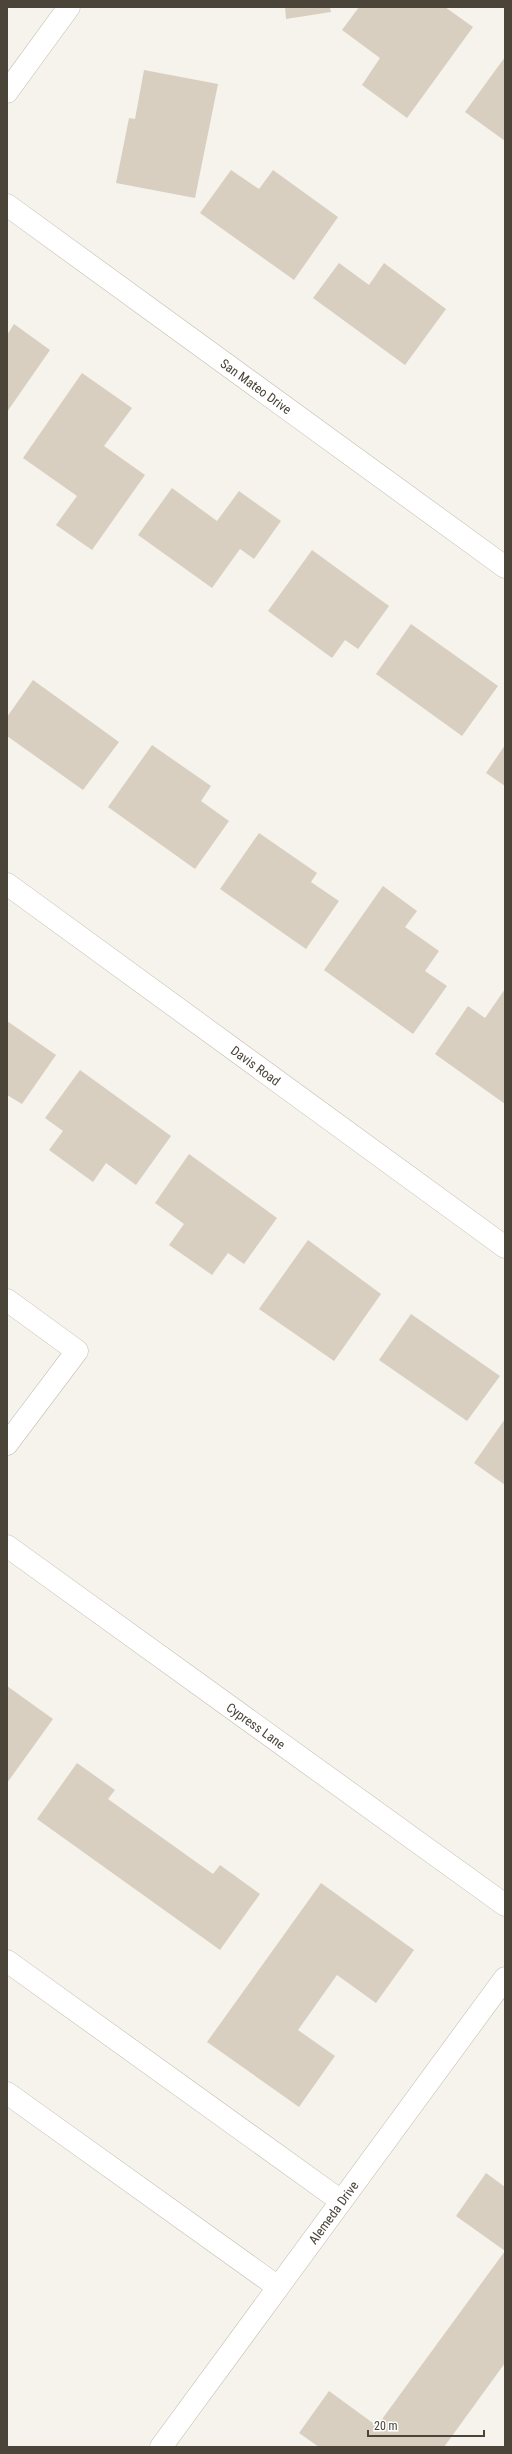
<svg xmlns="http://www.w3.org/2000/svg" width="512" height="2454" font-family="'Roboto Condensed',sans-serif">
  <style>
    .building { fill: #d8cfc1 }
    .lines { fill: none; stroke-linecap: round; stroke-linejoin: round }
    .minor-casing { stroke: #c2bbae; stroke-width: 23 }
    .minor { stroke: #fff; stroke-width: 22 }
    .labels { text-anchor: middle; stroke-width: 4; stroke-linejoin: round; paint-order: stroke }
    .street-label { font-size: 13px; fill: #4b4439; stroke: #fff }
  </style>
  <rect width="100%" height="100%" fill="#f6f3ec"/>
  <!-- building -->
  <g class="building">
    <polygon points="285,7 330,7 331,12 286,19"/>
    <polygon points="359,7 445,7 473,27 407,118 362,85 380,58 342,30"/>
    <polygon points="505,57 505,141 465,112"/>
    <polygon points="144,70 218,84 195,198 116,183 129,118 135,119"/>
    <polygon points="231,170 259,189 273,170 338,217 294,280 200,213"/>
    <polygon points="339,263 369,285 384,263 446,309 405,365 313,298"/>
    <polygon points="14,324 50,350 7,412 7,335"/>
    <polygon points="82,373 132,408 104,446 145,475 92,550 56,525 77,496 23,458"/>
    <polygon points="172,488 217,521 239,491 281,521 254,559 240,549 212,588 138,535"/>
    <polygon points="312,550 389,606 358,649 345,640 332,658 268,611"/>
    <polygon points="411,624 498,686 462,736 376,674"/>
    <polygon points="33,680 119,742 83,790 7,736 7,717"/>
    <polygon points="152,745 211,786 201,801 229,821 195,869 108,807"/>
    <polygon points="505,745 505,786 486,773"/>
    <polygon points="259,833 317,873 311,882 339,901 306,949 220,889"/>
    <polygon points="383,886 417,911 405,927 439,951 425,971 447,986 413,1034 324,970"/>
    <polygon points="505,989 505,1104 435,1054 468,1006 485,1018"/>
    <polygon points="7,1021 56,1055 22,1104 7,1095"/>
    <polygon points="80,1070 171,1136 136,1185 106,1163 93,1182 49,1150 63,1131 45,1118"/>
    <polygon points="189,1154 277,1218 244,1264 228,1253 212,1275 169,1245 184,1224 155,1203"/>
    <polygon points="308,1240 381,1294 334,1361 259,1309"/>
    <polygon points="411,1314 500,1376 467,1421 379,1360"/>
    <polygon points="505,1419 505,1485 474,1463"/>
    <polygon points="7,1686 53,1719 7,1783"/>
    <polygon points="77,1763 115,1790 108,1799 213,1874 220,1865 260,1894 220,1950 37,1819"/>
    <polygon points="321,1883 414,1950 376,2003 337,1975 298,2030 335,2056 299,2107 207,2042"/>
    <polygon points="486,2173 505,2187 505,2363 444,2447 319,2447 299,2433 329,2391 377,2426 505,2251 456,2216"/>
  </g>
  <g class="lines">
    <!-- minor casing -->
    <g class="minor-casing">
      <g id="minor">
        <polyline points="7,92 69,7"/>
        <path id="s1" d="M7 205 505 567"/>
        <path id="s2" d="M7 884 505 1247"/>
        <polyline points="7,1300 77,1351 7,1444"/>
        <path id="s3" d="M7 1546 505 1905"/>
        <polyline points="7,1961 341,2201"/>
        <polyline points="7,2093 278,2287"/>
        <path id="s4" d="M161 2447 505 1978"/>
      </g>
    </g>
    <!-- minor -->
    <use href="#minor" class="minor"/>
  </g>
  <g class="labels">
    <!-- street labels -->
    <g class="street-label">
      <text dy="5" stroke="none"><textPath href="#s1" startOffset="308">San Mateo Drive</textPath></text>
      <text dy="5" stroke="none"><textPath href="#s2" startOffset="308">Davis Road</textPath></text>
      <text dy="5" stroke="none"><textPath href="#s3" startOffset="307">Cypress Lane</textPath></text>
      <text dy="5" stroke="none"><textPath href="#s4" startOffset="291">Alemeda Drive</textPath></text>
    </g>
  </g>
  <!-- border -->
  <rect width="512" height="2454" fill="none" stroke="#4b4439" stroke-width="16"/>
  <!-- scale -->
  <path d="M368 2430v6h116v-6" fill="none" stroke="#4b4439" stroke-width="2"/>
  <text x="374" y="2430" font-size="12" fill="#4b4439" stroke="#ffffff" stroke-width="3" paint-order="stroke">20 m</text>
</svg>
